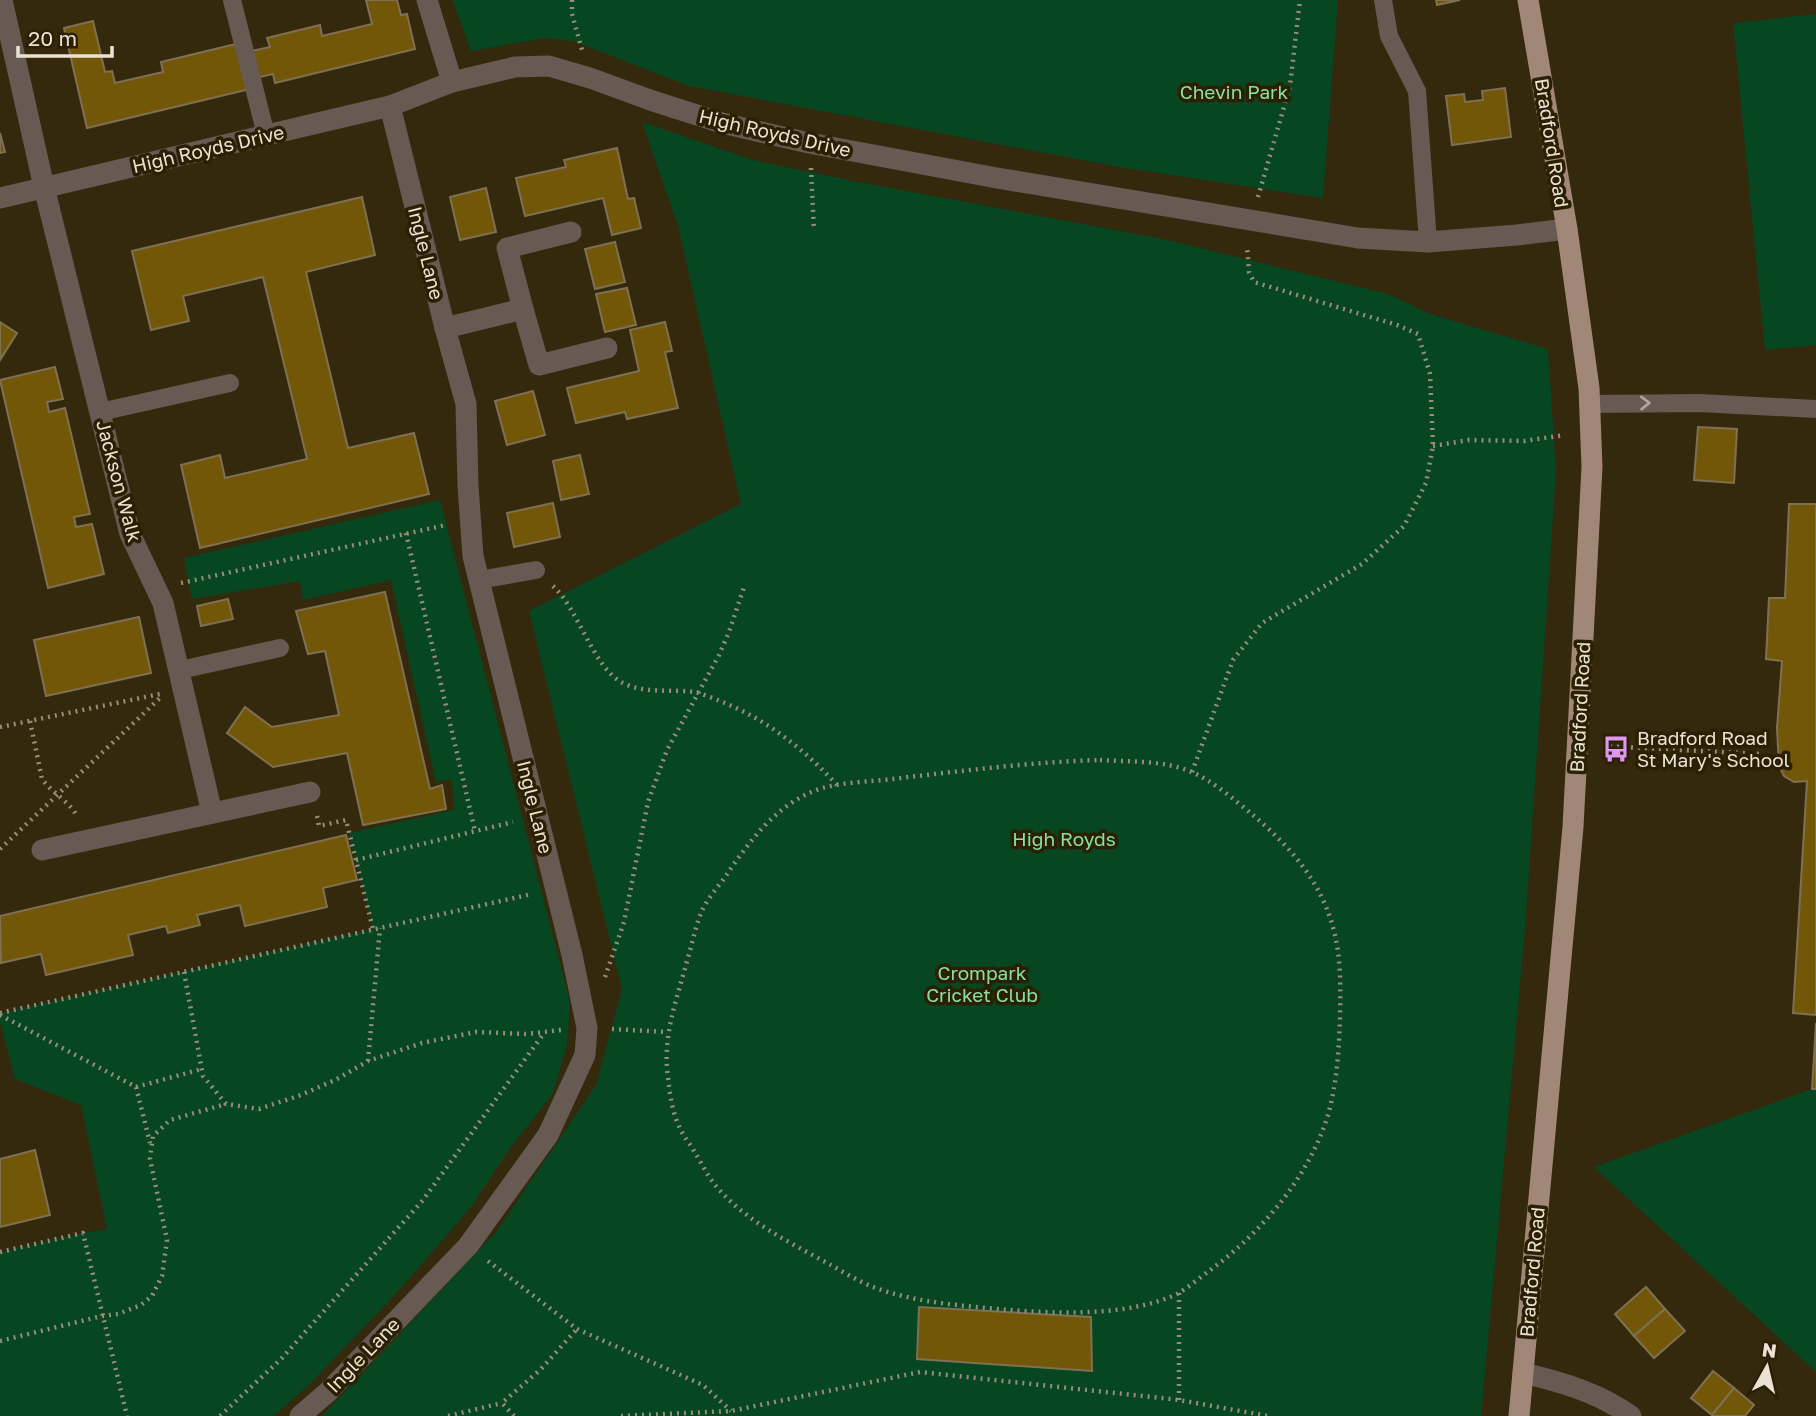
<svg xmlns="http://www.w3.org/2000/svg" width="1816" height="1416" font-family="'Golos Text',sans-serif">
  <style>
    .green { fill: #064621 }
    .building { fill: #735709; stroke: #7e7053; stroke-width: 2 }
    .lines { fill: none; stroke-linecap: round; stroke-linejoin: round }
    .path { stroke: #978d78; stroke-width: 4.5; stroke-dasharray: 2 5; stroke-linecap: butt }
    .lane { stroke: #665a52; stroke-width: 18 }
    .street { stroke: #665a52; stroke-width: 21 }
    .primary { stroke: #a18777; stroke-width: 21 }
    .oneway { stroke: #afa599 }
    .labels { text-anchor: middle; stroke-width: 7; stroke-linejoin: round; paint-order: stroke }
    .park-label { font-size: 19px; fill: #89e0a1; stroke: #2b1f04 }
    .street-label { font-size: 19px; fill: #eae3d3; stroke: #2b1f04 }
    .poi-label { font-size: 19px; fill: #eae3d3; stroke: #2b1f04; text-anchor: start }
  </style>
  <rect width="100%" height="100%" fill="#35290d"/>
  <!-- green -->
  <g class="green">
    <polygon points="453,0 1338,0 1323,198 1125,168 689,86 573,41 545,38 471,51 453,2"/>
    <polygon points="1816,14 1816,345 1765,350 1733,23"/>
    <polygon points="642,122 753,160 853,181 1163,239 1388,294 1430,314 1548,349 1556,472 1525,929 1481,1416 322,1416 497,1231 596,1085 622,989 529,611 741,504 678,226"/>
    <polygon points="440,500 570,1002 567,1044 553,1093 508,1151 471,1207 401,1288 309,1385 273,1416 0,1416 0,1252 83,1233 107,1229 81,1105 15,1079 0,1022 0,1013 373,929 349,833 454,810 452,779 436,782 391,580 303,600 300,581 192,599 184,558"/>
    <polygon points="1812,1089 1816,1089 1816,1372 1594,1167"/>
  </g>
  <!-- building -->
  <g class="building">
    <polygon points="366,0 397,0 401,15 407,14 415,49 275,83 273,74 248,80 250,89 87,128 64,28 93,21 105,72 112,71 115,83 163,72 161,62 240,43 242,53 270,47 267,38 320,25 322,36 372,24"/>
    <polygon points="1436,0 1460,0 1437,5"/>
    <polygon points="1505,88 1511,137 1452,145 1446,96 1464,94 1465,102 1483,100 1482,91"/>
    <polygon points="0,133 5,152 0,153"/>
    <polygon points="617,148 628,199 634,198 641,228 612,235 603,198 525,216 516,178 566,167 564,160"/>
    <polygon points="486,188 496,232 460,240 450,197"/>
    <polygon points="362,197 375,255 306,272 348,448 414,433 429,494 200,548 181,465 220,455 225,478 307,459 263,277 183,296 189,321 151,330 132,251"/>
    <polygon points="615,242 625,282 595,289 585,249"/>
    <polygon points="627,288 636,325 605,332 596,294"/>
    <polygon points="0,322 17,333 0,360"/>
    <polygon points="665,322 672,351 665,352 678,408 627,419 625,412 576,423 567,388 639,371 630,330"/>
    <polygon points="55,367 63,399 47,402 49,412 65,408 90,514 74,517 76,527 92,524 104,574 48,588 0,380"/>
    <polygon points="533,391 545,435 507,445 495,401"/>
    <polygon points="1698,427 1737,429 1734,483 1694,480"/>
    <polygon points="580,455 589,494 561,500 553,461"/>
    <polygon points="553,503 560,537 514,547 507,513"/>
    <polygon points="1789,504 1816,504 1816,1015 1793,1013 1807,781 1794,782 1784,776 1779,766 1777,728 1782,661 1766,659 1769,598 1785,598"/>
    <polygon points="385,592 430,789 442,785 446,809 363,825 347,753 273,767 227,733 245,707 272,727 339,715 325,651 308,654 296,611"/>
    <polygon points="228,599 233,619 201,626 197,606"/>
    <polygon points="139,617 151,673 46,696 34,640"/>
    <polygon points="346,835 357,880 323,888 327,907 245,926 240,905 197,915 200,925 168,933 166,926 128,935 133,955 46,975 41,954 1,963 0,916"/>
    <polygon points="1816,1023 1816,1089 1812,1089"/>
    <polygon points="35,1150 50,1215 0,1227 0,1159"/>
    <polygon points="1646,1287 1665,1309 1634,1336 1615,1314"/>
    <polygon points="919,1307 1091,1317 1092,1371 917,1359"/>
    <polygon points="1665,1309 1685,1331 1654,1358 1634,1336"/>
    <polygon points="1713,1371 1734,1388 1712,1415 1691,1398"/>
    <polygon points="1734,1388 1754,1405 1745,1416 1713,1416 1712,1415"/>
  </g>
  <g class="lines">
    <!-- path -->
    <g class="path">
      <polyline points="572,0 572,14 582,50"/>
      <polyline points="811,168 814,231"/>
      <polyline points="1258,197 1290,86 1300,0"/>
      <polyline points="1433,446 1469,440 1524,441 1565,435"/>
      <polyline points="406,533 475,831"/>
      <polyline points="181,583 446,525"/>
      <path d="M553 586C579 610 592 665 621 682 642 694 671 689 695 692 703 694 712 698 720 701 766 719 804 749 837 785"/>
      <path d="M30 721 42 779C52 793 69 801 77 816"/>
      <polyline points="0,727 160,694"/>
      <polyline points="1603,746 1761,754"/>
      <path d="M1100 760C1129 762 1162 760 1189 771 1211 779 1236 801 1254 816 1281 839 1308 867 1323 900 1341 939 1341 974 1340 1017 1339 1049 1337 1083 1328 1115 1309 1177 1261 1233 1209 1271 1199 1278 1188 1288 1177 1294 1130 1316 1060 1314 1010 1310 964 1306 916 1303 873 1287 858 1281 843 1272 829 1264 789 1242 745 1221 715 1185 707 1175 701 1162 694 1151 691 1145 686 1140 683 1134 673 1117 670 1097 668 1077 662 1037 677 999 687 961 692 945 695 928 701 913 706 901 715 890 723 880 747 845 773 807 814 791 836 782 869 782 892 779 961 771 1031 762 1100 760Z"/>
      <polyline points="1192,772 1233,660 1262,623 1362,564 1404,526 1426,483 1433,446 1430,374 1418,334 1397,325 1254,282 1249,272 1247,246"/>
      <polyline points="317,816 319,826 346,820 373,929"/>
      <polyline points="0,849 160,698"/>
      <polyline points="356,860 513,822"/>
      <polyline points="184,972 203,1076 226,1104 259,1109 301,1095 337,1079 368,1061 422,1043 476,1032 527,1034 561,1030"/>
      <polyline points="605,977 624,922 648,802 667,750 719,655 729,632 745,584"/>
      <polyline points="0,1013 532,894"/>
      <polyline points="0,1015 136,1087 150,1143"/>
      <polyline points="612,1029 667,1032"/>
      <polyline points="368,1061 380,928"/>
      <polyline points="136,1087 202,1069"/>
      <polyline points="0,1252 83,1233 127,1416"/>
      <polyline points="488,1261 577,1329 703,1385 731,1411"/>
      <polyline points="0,1341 102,1316 118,1314 141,1305 152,1296 162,1276 167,1240 150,1159 153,1136 170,1120 226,1104"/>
      <polyline points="1179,1400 1179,1293"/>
      <polyline points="220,1416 282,1358 423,1200 544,1033"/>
      <polyline points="448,1416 502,1403"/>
      <polyline points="514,1416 502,1403 541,1369 577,1329"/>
      <polyline points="621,1416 731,1411 920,1372 1179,1400 1268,1416"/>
    </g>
    <!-- lane -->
    <g class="lane">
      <polyline points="232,0 266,135"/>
      <polyline points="1383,0 1389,36 1417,91 1428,242"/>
      <polyline points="1589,404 1700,403 1816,409"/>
      <polyline points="100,412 230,383"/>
      <polyline points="479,580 536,570"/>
      <polyline points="180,670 280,648"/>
    </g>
    <!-- street -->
    <g class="street">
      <polyline points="2,0 44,187 130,534 163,603 212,813"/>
      <polyline points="427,0 452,82"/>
      <polyline points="0,198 390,106 452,82 515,67 549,66 590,78 653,101 722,123 809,143 997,178 1358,238 1428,242 1517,235 1567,229"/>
      <polyline points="523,309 539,365 607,348"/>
      <polyline points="445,328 523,309 507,248 571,232"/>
      <polyline points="42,850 310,792"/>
      <path d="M1523 1373C1562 1382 1599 1393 1631 1416"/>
      <polyline points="300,1416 329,1391 468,1246 548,1135 585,1055 587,1028 572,955 473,556 468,486 466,404 445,328 390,106"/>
    </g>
    <!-- primary -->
    <polyline class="primary" points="1519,1416 1573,827 1592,467 1589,388 1567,229 1528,0"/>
  </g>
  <!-- one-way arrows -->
  <defs><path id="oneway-chevron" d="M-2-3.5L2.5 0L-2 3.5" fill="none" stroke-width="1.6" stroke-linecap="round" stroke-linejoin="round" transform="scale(1.75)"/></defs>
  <use class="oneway" href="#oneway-chevron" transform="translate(1645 403) rotate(-1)"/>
  <!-- icons -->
  <defs>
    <g id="bus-bare" transform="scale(2.1)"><path d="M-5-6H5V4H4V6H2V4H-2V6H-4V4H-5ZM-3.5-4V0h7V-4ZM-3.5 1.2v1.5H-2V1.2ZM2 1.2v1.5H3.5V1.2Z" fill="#de98f2" stroke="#2b1f04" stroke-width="2.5" paint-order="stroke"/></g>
  </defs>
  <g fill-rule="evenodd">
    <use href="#bus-bare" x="1616" y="749"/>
  </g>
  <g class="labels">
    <!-- park labels -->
    <g class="park-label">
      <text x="1234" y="99">Chevin Park</text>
      <text x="1064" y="846">High Royds</text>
      <text x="982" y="980">Crompark<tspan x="982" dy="22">Cricket Club</tspan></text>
    </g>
    <!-- street labels -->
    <g class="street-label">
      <text transform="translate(775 133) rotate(13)" y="7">High Royds Drive</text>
      <text transform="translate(1552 143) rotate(81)" y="7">Bradford Road</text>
      <text transform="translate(208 149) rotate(-13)" y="7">High Royds Drive</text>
      <text transform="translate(426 253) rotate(76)" y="7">Ingle Lane</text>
      <text transform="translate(119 481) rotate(75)" y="7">Jackson Walk</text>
      <text transform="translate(1580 707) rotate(-87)" y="7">Bradford Road</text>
      <text transform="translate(535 807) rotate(76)" y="7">Ingle Lane</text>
      <text transform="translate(1532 1272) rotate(-85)" y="7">Bradford Road</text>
      <text transform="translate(363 1355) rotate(-46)" y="7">Ingle Lane</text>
    </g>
    <!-- poi labels -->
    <g class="poi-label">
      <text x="1637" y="745">Bradford Road<tspan x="1637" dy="22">St Mary's School</tspan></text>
    </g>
  </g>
  <!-- north arrow -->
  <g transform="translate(1767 1367) rotate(8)" stroke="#2b1f04" stroke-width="5" paint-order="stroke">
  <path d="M0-5L12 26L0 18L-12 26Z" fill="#eae3d3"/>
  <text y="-10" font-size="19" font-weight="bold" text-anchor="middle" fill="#eae3d3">N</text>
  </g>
  <!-- scale -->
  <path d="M18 46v10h94v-10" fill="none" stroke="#eae3d3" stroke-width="3.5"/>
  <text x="28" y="46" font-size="21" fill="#eae3d3" stroke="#2b1f04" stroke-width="5" paint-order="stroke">20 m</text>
</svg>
